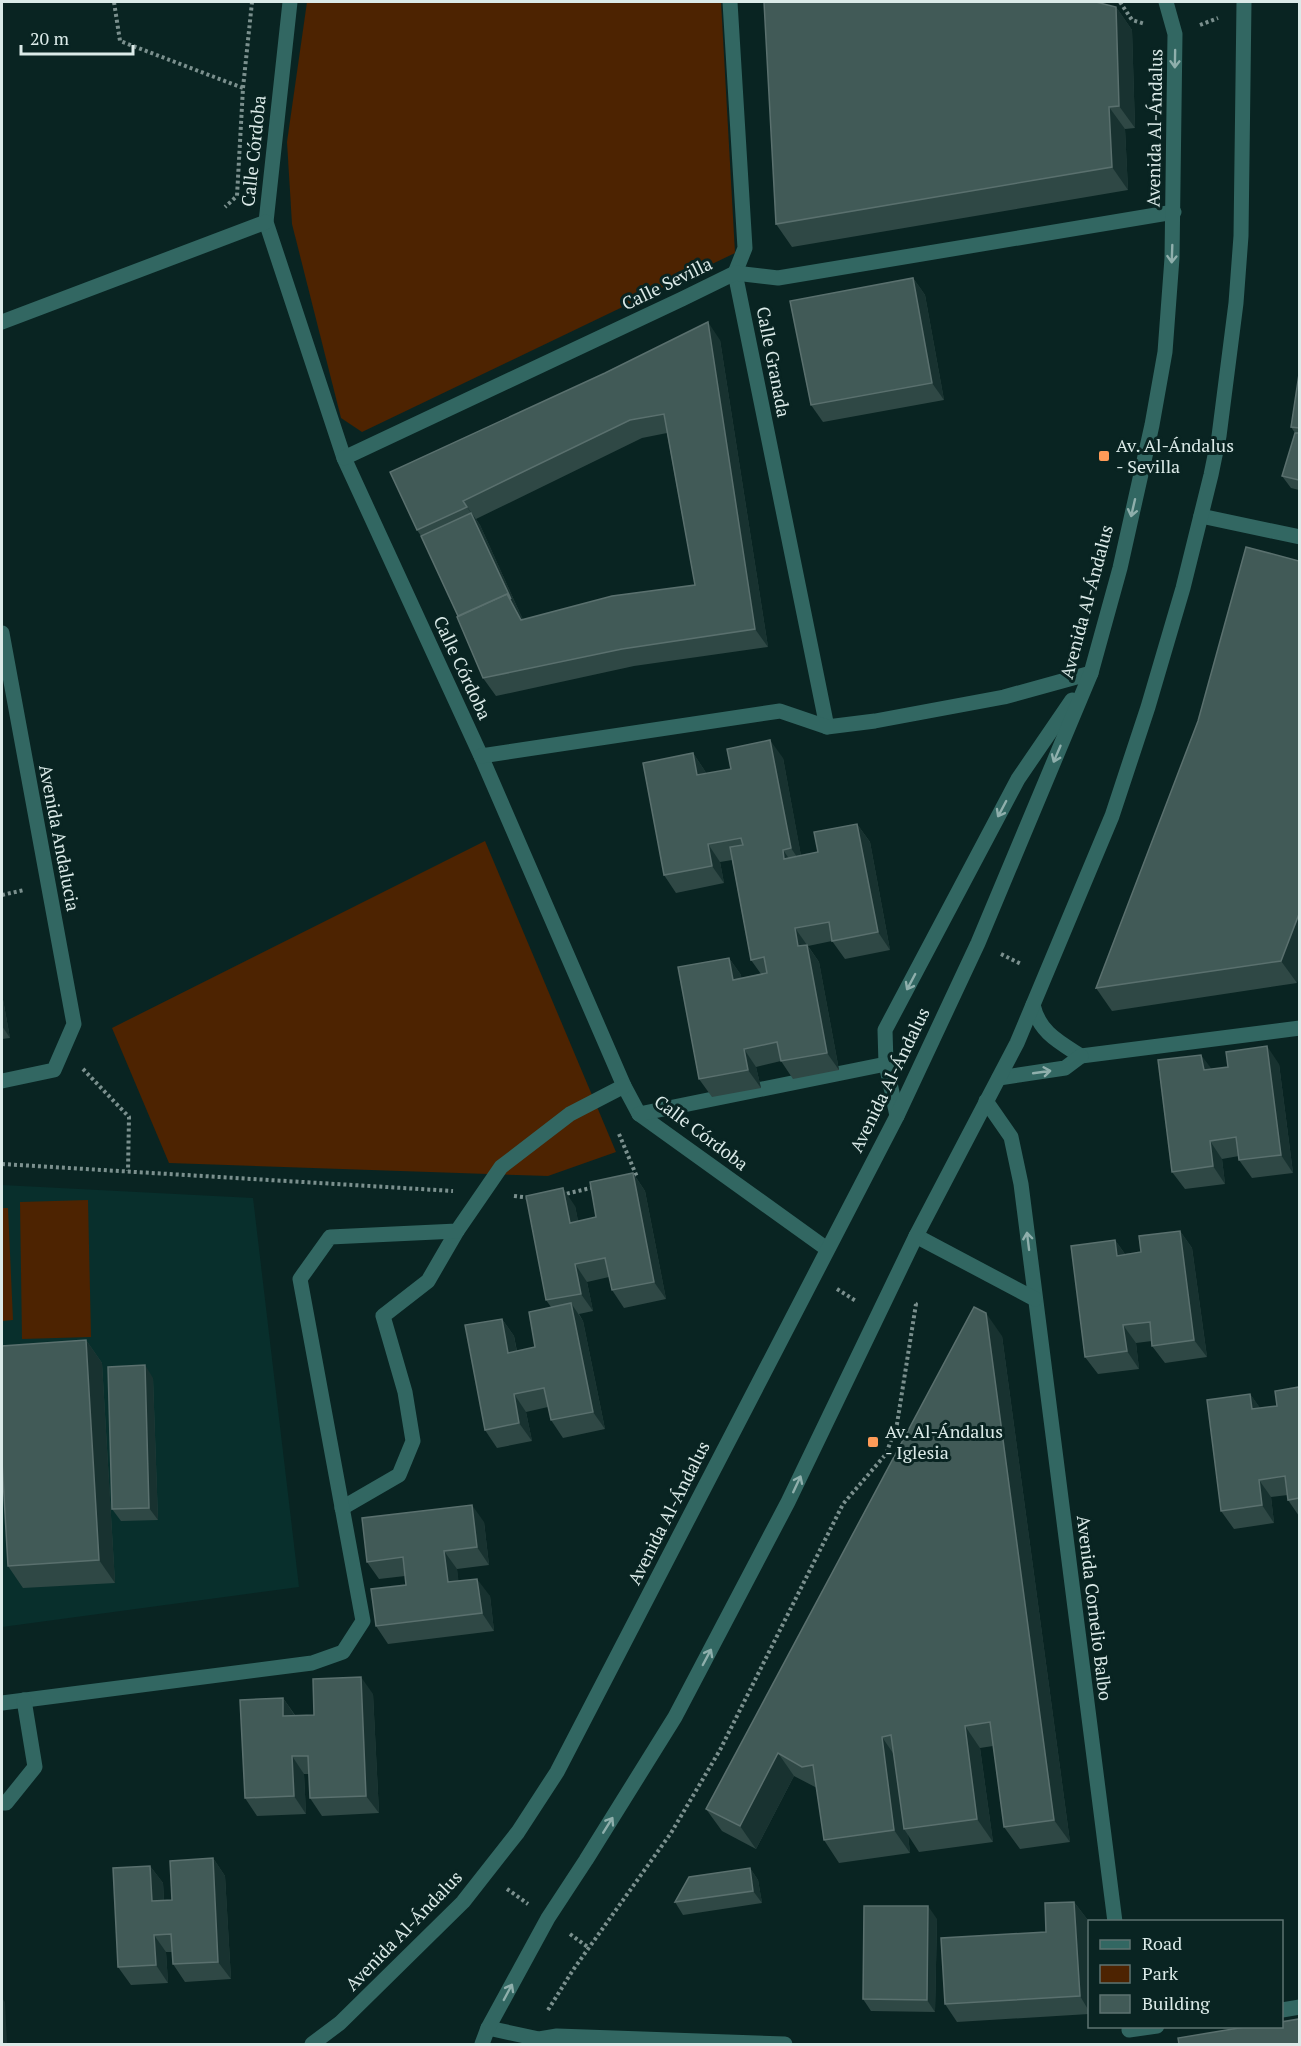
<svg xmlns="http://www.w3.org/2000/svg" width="1301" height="2046" font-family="'PT Serif',serif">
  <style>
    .built { fill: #082f2c }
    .green { fill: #4d2301 }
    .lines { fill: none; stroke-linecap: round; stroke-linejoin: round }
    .path { stroke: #7b908e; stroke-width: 4; stroke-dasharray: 3 3; stroke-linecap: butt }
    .minor { stroke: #326762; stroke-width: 15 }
    .wall { fill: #2f4845; fill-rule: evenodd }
    .shaded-wall { fill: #183230 }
    .building { fill: #415a57; stroke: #5a706e; stroke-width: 1.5 }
    .oneway { stroke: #8fafac }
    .poi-dot { fill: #fe9b58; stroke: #092422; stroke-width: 2 }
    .labels { text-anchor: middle; stroke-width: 6; stroke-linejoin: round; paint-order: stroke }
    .street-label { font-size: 18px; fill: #dbeae8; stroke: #092422 }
    .poi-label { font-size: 18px; fill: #dbeae8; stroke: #092422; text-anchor: start }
  </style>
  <rect width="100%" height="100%" fill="#092422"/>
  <!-- built -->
  <polygon class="built" points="2,1185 253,1198 299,1587 2,1627"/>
  <!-- green -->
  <g class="green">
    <polygon points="307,2 721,2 735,253 362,432 341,418 292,224 287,142"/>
    <polygon points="485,841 616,1152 548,1176 169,1163 112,1028"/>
    <polygon points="88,1200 91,1337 22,1339 20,1202"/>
    <polygon points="2,1208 8,1208 13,1320 2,1321"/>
  </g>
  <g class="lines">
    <!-- path -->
    <g class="path">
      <polyline points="114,2 120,41 243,88 237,196 225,207"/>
      <polyline points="1120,2 1132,20 1145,24"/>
      <polyline points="1200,25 1218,18"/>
      <polyline points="243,88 252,2"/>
      <polyline points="2,895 24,890"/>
      <polyline points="1001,954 1021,964"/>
      <polyline points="83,1069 129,1117 128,1171"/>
      <polyline points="619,1134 637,1177 631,1178"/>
      <polyline points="2,1164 453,1191"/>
      <polyline points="561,1195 595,1187"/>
      <polyline points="514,1196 531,1198"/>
      <polyline points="837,1289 856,1301"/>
      <polyline points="507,1889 528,1904"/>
      <polyline points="570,1934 589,1948"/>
      <polyline points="548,2010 573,1970 671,1833 720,1750 843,1504 886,1454 897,1424 916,1304 914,1303"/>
    </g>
    <!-- minor -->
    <g class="minor">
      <polyline points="290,2 266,222 344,458 481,756 624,1086 639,1114 827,1249"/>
      <polyline points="730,2 745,248 735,273 827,727"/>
      <polyline points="2,322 266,222"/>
      <polyline points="344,458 682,299 735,273 778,278 1174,212"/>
      <polyline points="1201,516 1300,537"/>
      <polyline points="2,633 74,1024 54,1070 2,1081"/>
      <polyline points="481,756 780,711 827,727 875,721 1004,697 1091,673"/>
      <path d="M1033 1005C1039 1032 1059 1042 1081 1056"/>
      <polyline points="1081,1056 1300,1028"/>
      <polyline points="886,1064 885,1030 1018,779 1072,700"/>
      <polyline points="999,1078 1065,1068 1081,1056"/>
      <polyline points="986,1101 1011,1137 1021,1184 1115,1922"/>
      <polyline points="639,1114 886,1064 897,1116"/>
      <polyline points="916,1236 1035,1299"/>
      <polyline points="342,1508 399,1475 413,1441 405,1392 383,1316 428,1281 457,1231"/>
      <polyline points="2,1703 312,1663 343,1652 363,1621 300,1279 330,1237 457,1231 501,1167 570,1114 624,1086"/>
      <polyline points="2,1803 6,1803 35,1767 24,1700"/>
      <polyline points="1282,2010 1300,2007"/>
      <polyline points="488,2028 539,2039 557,2036 785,2044"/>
      <polyline points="1129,2030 1157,2026"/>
      <polyline points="312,2044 340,2023 463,1902 518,1832 557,1772 897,1116 978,943 1091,673 1120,568 1152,425 1165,352 1172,258 1175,34 1166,2"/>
      <polyline points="482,2044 488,2028 548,1918 586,1860 675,1717 788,1502 916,1236 1017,1043 1112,816 1148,707 1183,588 1211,475 1219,436 1236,303 1241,236 1244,2"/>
    </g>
  </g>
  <!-- wall -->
  <g class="wall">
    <polygon points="1116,7 1132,30 1135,128 1125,129 1128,190 792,247 776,224"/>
    <polygon points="913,278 925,295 944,400 823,422 811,405"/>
    <path d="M720 340 768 647 634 666 496 696 483 678 458 616 421 536 417 530ZM667 433 695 585 523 620 480 525 476 519 642 438Z"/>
    <polygon points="1299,374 1299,490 1291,488 1282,476 1295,433 1291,427"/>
    <polygon points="1198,721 1297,983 1112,1011 1096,988"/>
    <polygon points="693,753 705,771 706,774 783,758 801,856 818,852 857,824 870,842 890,950 845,959 832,941 808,946 819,962 839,1070 793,1079 781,1061 756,1067 761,1088 712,1097 699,1079 729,958 741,975 741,978 761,974 751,960 732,860 720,862 724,883 676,893 664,875"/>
    <polygon points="2,994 10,1038 2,1039"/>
    <polygon points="1279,1064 1293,1173 1252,1178 1239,1160 1239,1156 1222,1159 1225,1184 1185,1189 1172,1172 1211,1069"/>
    <polygon points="633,1173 645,1191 666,1299 624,1308 612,1290 609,1277 587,1282 593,1311 579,1314 583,1321 605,1429 563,1438 551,1420 548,1407 526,1412 532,1441 497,1448 485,1430 502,1319 514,1336 517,1351 535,1347 551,1307 546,1300 575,1206 578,1221 596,1217"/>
    <polygon points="1180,1231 1192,1248 1207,1357 1165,1363 1152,1346 1152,1341 1136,1343 1139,1369 1098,1374 1085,1357 1115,1240 1125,1254 1141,1252"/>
    <polygon points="1002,1336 1070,1842 1020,1849 1004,1827 993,1746 980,1748 993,1842 919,1852 908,1835 910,1853 839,1863 824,1840 817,1788 794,1776 756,1849 722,1831 706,1809"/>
    <polygon points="86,1340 102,1363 115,1583 23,1588 8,1566 3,1481 2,1481 2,1346"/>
    <polygon points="153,1378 158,1520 121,1521 112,1509"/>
    <polygon points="1299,1387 1299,1516 1288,1500 1288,1495 1271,1497 1274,1523 1234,1529 1221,1511 1250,1394 1260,1408 1277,1406"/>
    <polygon points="484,1522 489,1565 457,1569 458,1581 490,1596 494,1631 388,1644 376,1626 406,1585 405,1576 379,1579 367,1562"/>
    <polygon points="373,1694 379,1813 322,1816 310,1798 309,1774 304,1774 306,1814 257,1816 245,1798 283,1698 295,1715 314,1715"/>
    <polygon points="213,1858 225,1876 231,1979 185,1982 173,1964 172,1952 166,1952 168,1983 131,1985 118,1967 150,1866 163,1883 164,1900 172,1900"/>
    <polygon points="750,1868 758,1880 762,1903 683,1915 675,1902"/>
    <polygon points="1074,1902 1087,1919 1089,1969 1089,2014 957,2022 945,2004 1046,1932"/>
    <polygon points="937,1919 935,2012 871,2011 863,1999"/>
  </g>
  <!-- shaded-wall -->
  <g class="shaded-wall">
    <polygon points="1116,7 1132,30 1135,128 1119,106"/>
    <polygon points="1109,107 1125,129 1128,190 1112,167"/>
    <polygon points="913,278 925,295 944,400 932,383"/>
    <polygon points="708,322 720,340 768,647 755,629"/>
    <polygon points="463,501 480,525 519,611 533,638 521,620 507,594 471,513"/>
    <polygon points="770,740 783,758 803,866 791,848"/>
    <polygon points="693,753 705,771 710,793 697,775"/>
    <polygon points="857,824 870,842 890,950 878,932"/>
    <polygon points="708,844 720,862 724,883 712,866"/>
    <polygon points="783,850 795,867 784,859"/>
    <polygon points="1299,914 1299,977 1297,983 1281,961"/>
    <polygon points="795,928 819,962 839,1070 827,1053 798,946"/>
    <polygon points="729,958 741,975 745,997 733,980"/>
    <polygon points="2,994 10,1038 2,1026"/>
    <polygon points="1267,1046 1279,1064 1293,1173 1281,1155"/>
    <polygon points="744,1049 756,1067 761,1088 748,1070"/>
    <polygon points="1201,1055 1214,1072 1204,1070"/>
    <polygon points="1210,1141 1222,1159 1225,1184 1213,1166"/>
    <polygon points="633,1173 645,1191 666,1299 654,1282"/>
    <polygon points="563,1188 575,1206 582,1240 570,1223"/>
    <polygon points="1180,1231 1192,1248 1207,1357 1194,1340"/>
    <polygon points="1115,1240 1127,1257 1117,1256"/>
    <polygon points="575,1264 587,1282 593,1311 581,1294"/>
    <polygon points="571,1303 583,1321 605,1429 593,1412"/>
    <polygon points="986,1313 1002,1336 1070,1842 1054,1820"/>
    <polygon points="502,1319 514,1336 520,1370 508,1353"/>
    <polygon points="1123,1325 1136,1343 1139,1369 1127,1351"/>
    <polygon points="86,1340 102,1363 115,1583 99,1560"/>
    <polygon points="145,1365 153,1378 158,1520 149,1508"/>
    <polygon points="514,1394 526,1412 532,1441 519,1423"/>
    <polygon points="1250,1394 1263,1412 1252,1409"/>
    <polygon points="1259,1480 1271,1497 1274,1523 1262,1505"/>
    <polygon points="472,1505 484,1522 489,1565 477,1547"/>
    <polygon points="444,1551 457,1569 461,1600 448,1582"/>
    <polygon points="477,1579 490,1596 494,1631 482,1613"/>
    <polygon points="361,1677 373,1694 379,1813 366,1796"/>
    <polygon points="283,1698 295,1716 283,1716"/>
    <polygon points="965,1726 980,1748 993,1842 977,1819"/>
    <polygon points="882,1737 897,1759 904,1829 908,1835 910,1853 894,1830"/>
    <polygon points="778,1753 794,1776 756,1849 740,1826"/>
    <polygon points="292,1756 304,1774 306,1814 294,1796"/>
    <polygon points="213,1858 225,1876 231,1979 218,1962"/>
    <polygon points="150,1866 163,1883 165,1919 152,1901"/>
    <polygon points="750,1868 758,1880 762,1903 753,1891"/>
    <polygon points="1074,1902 1087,1919 1089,1969 1089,2011 1080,1996"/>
    <polygon points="928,1906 937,1919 935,2012 927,2000"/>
    <polygon points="154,1935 166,1952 168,1983 156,1965"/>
    <polygon points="2,1998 5,2002 7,2044 2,2044"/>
  </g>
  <!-- building -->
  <g class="building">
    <polygon points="764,2 1096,2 1116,7 1119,106 1109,107 1112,167 776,224"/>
    <polygon points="913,278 932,383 811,405 790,301"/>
    <polygon points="708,322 755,629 622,649 483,678 457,617 507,594 521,620 612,596 695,585 664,414 630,420 463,501 467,507 417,530 390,472 605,373"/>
    <polygon points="1299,374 1299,428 1291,427"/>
    <polygon points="1295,433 1299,433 1299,480 1282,476"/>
    <polygon points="471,513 511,599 507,594 458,616 421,536"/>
    <polygon points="1246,547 1299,561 1299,914 1281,961 1096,988 1198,721"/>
    <polygon points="770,740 791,848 783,850 784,859 818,852 814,832 857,824 878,932 832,941 829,922 795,928 798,946 807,945 827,1053 781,1061 777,1042 744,1049 748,1070 699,1079 678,967 729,958 733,980 767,973 764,957 751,960 730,847 743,845 741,838 708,844 712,866 664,875 643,763 693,753 697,775 731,769 727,749"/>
    <polygon points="1267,1046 1281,1155 1239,1160 1236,1137 1210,1141 1213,1166 1172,1172 1158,1060 1201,1055 1204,1070 1228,1067 1226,1052"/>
    <polygon points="633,1173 654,1282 612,1290 605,1258 575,1264 581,1294 546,1300 526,1196 563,1188 570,1223 596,1217 590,1182"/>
    <polygon points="1180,1231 1194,1340 1152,1346 1150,1322 1123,1325 1127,1351 1085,1357 1071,1246 1115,1240 1117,1256 1141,1252 1139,1236"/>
    <polygon points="571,1303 593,1412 551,1420 544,1388 514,1394 519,1423 485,1430 465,1325 502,1319 508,1353 535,1347 529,1312"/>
    <polygon points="974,1307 986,1313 1054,1820 1004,1827 990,1722 965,1726 977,1819 904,1829 891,1735 882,1737 894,1830 824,1840 813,1765 802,1767 778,1753 740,1826 706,1809"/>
    <polygon points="86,1340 99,1560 8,1566 2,1461 2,1346"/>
    <polygon points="145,1365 149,1508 112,1509 108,1367"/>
    <polygon points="1299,1387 1299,1498 1288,1500 1285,1476 1259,1480 1262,1505 1221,1511 1207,1400 1250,1394 1252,1409 1277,1406 1275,1391"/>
    <polygon points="472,1505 477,1547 444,1551 448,1582 477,1579 482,1613 376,1626 371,1589 406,1585 403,1557 367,1562 362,1518"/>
    <polygon points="361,1677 366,1796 310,1798 308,1756 292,1756 294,1796 245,1798 240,1700 283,1698 283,1716 314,1715 313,1679"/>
    <polygon points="213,1858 218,1962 173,1964 171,1934 154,1935 156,1965 118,1967 113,1868 150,1866 152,1901 172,1900 170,1861"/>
    <polygon points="750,1868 753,1891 675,1902 689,1877"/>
    <polygon points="1074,1902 1080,1996 945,2004 941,1938 1046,1932 1045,1903"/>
    <polygon points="864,1906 928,1906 927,2000 863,1999"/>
    <polygon points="1299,2019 1299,2044 1179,2044 1178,2038 1251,2026 1281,2026 1281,2022"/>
  </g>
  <!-- one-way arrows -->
  <defs><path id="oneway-shaft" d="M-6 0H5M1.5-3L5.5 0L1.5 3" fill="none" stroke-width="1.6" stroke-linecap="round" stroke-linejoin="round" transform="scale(1.5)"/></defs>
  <g class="oneway">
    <use href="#oneway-shaft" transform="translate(1175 59) rotate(91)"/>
    <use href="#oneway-shaft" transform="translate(1172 254) rotate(92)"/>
    <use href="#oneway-shaft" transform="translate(1133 508) rotate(103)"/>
    <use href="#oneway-shaft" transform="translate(1057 754) rotate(113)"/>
    <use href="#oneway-shaft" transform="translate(1002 809) rotate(118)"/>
    <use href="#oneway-shaft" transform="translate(911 982) rotate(118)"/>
    <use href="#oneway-shaft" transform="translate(1042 1072) rotate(-8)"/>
    <use href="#oneway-shaft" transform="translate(1028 1241) rotate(-97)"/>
    <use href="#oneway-shaft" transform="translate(797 1484) rotate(-65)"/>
    <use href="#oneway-shaft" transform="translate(707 1657) rotate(-62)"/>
    <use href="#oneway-shaft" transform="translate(608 1825) rotate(-58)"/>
    <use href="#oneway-shaft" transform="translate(508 1992) rotate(-62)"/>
  </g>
  <!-- markers -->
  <g class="poi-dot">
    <rect x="1098" y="450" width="12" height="12" rx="3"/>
    <rect x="867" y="1436" width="12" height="12" rx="3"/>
  </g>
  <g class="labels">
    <!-- street labels -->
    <g class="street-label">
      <text transform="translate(1155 128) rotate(-89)" y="6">Avenida Al-Ándalus</text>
      <text transform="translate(254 151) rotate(-84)" y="6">Calle Córdoba</text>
      <text transform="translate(667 284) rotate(-26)" y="6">Calle Sevilla</text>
      <text transform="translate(773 362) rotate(79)" y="6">Calle Granada</text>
      <text transform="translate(1087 602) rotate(-75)" y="6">Avenida Al-Ándalus</text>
      <text transform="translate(462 668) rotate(65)" y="6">Calle Córdoba</text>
      <text transform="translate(59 838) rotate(79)" y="6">Avenida Andalucia</text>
      <text transform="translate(890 1080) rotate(-64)" y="6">Avenida Al-Ándalus</text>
      <text transform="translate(701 1133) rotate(37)" y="6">Calle Córdoba</text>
      <text transform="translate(669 1513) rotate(-63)" y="6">Avenida Al-Ándalus</text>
      <text transform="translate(1094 1608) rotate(83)" y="6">Avenida Cornelio Balbo</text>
      <text transform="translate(404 1931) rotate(-46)" y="6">Avenida Al-Ándalus</text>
    </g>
    <!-- poi labels -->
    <g class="poi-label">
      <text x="1116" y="452">Av. Al-Ándalus<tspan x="1116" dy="21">- Sevilla</tspan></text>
      <text x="885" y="1438">Av. Al-Ándalus<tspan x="885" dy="21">- Iglesia</tspan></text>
    </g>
  </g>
  <!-- border -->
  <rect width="1301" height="2046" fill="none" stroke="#dbeae8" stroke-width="6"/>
  <!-- legend -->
  <rect x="1088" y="1920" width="195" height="108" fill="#092422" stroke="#5d7371" stroke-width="1.5"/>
  <rect x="1100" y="1940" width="30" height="9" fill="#326762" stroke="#5d7371" stroke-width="1.5"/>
  <text x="1142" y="1950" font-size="18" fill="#dbeae8">Road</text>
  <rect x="1100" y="1965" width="30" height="18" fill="#4d2301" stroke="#5d7371" stroke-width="1.5"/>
  <text x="1142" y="1980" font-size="18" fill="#dbeae8">Park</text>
  <rect x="1100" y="1995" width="30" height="18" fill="#415a57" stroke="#5d7371" stroke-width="1.5"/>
  <text x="1142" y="2010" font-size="18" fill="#dbeae8">Building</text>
  <!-- scale -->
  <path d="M21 45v9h112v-9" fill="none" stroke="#dbeae8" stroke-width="3"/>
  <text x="30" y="45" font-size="18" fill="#dbeae8" stroke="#092422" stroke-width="4.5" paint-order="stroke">20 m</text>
</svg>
